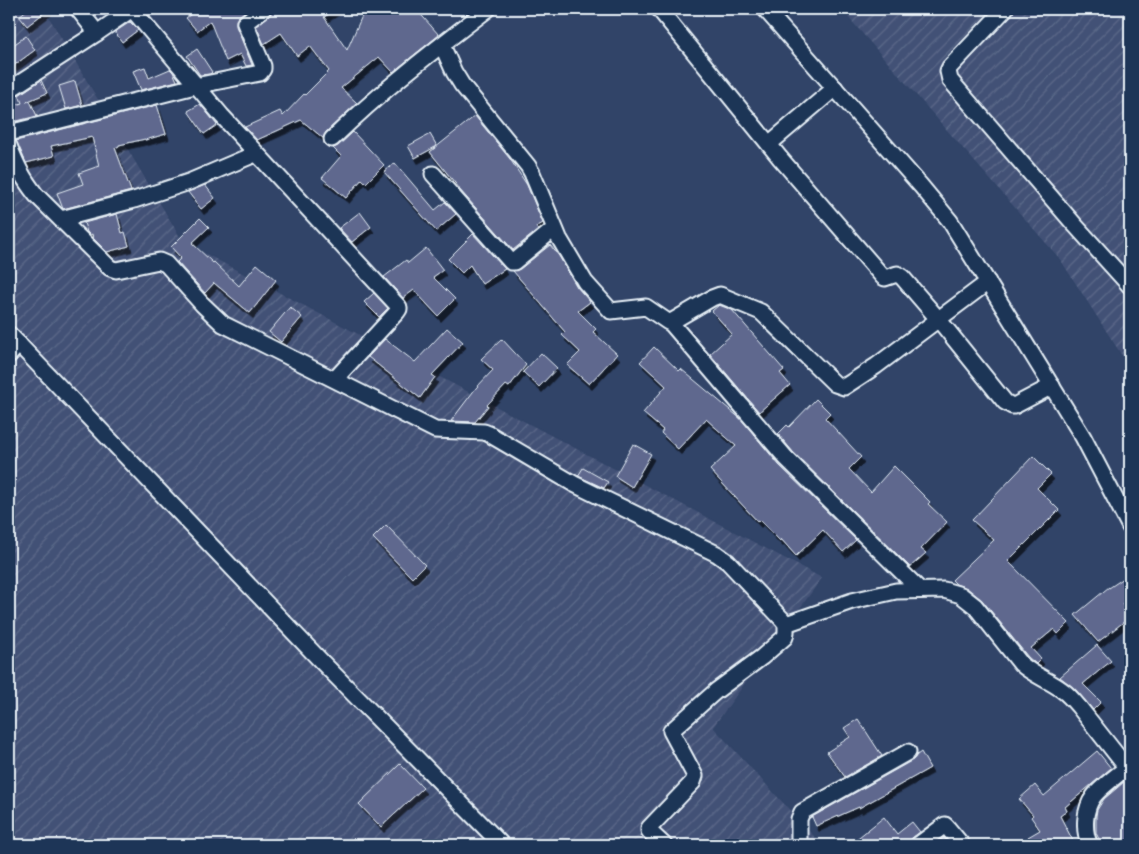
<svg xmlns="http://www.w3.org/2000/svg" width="1139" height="854" font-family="Kalam,sans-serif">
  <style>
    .industrial { fill: url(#industrial-furrows) }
    .building { fill: #5f678e; stroke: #e8f1f8; filter: url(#shadow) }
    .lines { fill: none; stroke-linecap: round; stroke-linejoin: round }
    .minor-casing { stroke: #e8f1f8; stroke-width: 19 }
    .minor { stroke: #1d3557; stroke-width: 15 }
  </style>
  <defs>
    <pattern id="industrial-furrows" width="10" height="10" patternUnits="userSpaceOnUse" patternTransform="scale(1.25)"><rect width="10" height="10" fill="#425176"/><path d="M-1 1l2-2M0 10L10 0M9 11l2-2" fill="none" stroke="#5d6a8a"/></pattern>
    <filter id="shadow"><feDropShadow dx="3" dy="5.5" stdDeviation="0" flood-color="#0009"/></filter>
  </defs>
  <rect width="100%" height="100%" fill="#314468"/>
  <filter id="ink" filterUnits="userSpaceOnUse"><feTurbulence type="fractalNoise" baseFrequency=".02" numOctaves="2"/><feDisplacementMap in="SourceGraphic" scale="10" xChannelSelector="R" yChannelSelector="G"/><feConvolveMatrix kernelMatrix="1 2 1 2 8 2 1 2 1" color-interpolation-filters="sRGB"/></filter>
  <g filter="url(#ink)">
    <!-- industrial -->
    <g class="industrial">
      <polygon points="9,9 44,9 183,242 822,578 713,727 822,845 23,845 9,835"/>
      <polygon points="841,9 1130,9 1130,368 1060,259"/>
    </g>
    <!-- building -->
    <g class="building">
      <polygon points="28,9 49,9 27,26 19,16"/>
      <polygon points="198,9 201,12 206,10 205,9 248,9 239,16 236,20 236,26 252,65 246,66 240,54 226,61 210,21 197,31 186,18"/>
      <polygon points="272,9 337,9 324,17 347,50 365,9 416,9 439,35 393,72 379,57 341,88 357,103 326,132 323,138 301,120 257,140 245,127 280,111 283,116 304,94 305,95 329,71 310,46 297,56 281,33 264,44 256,26 269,16 271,13"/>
      <polygon points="130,22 138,30 122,42 115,32"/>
      <polygon points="26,36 35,50 9,69 9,48"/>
      <polygon points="197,49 212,72 210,74 200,75 187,56"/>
      <polygon points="145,67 149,78 170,69 173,72 177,81 141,90 133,71"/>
      <polygon points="41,80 47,93 26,102 30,101 37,116 9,123 9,107 22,103 19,95"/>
      <polygon points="75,81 82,105 66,109 59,86"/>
      <polygon points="200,104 217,125 204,134 188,111"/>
      <polygon points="157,105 166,134 145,140 145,139 119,145 119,146 115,148 131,191 63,209 57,193 83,184 79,173 99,166 92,137 51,146 54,156 26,163 16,141"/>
      <polygon points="475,116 510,159 527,185 543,223 536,227 538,230 513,250 459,189 459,188 430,152"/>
      <polygon points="353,132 384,165 366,183 362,179 346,198 322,178 341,156 333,148 338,146"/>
      <polygon points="430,134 437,146 415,158 408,146"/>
      <polygon points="395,163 435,210 445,202 456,214 436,231 384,172"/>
      <polygon points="205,185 215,198 201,209 188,192"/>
      <polygon points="360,212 371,227 352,242 339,228"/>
      <polygon points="117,214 122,233 125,232 129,246 107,252 93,238 92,234 90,235 87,232 84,223"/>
      <polygon points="200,218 209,227 192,243 213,263 214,262 239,286 257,264 276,280 250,313 214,283 205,293 177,262 181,258 171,247"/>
      <polygon points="473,234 505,269 482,284 470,265 462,273 448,259"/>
      <polygon points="550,245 559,256 577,287 590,302 578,311 596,329 593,332 617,354 589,384 567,365 580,352 562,335 565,332 513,271 520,269"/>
      <polygon points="426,248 443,270 433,277 455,299 438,316 414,290 403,298 384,277 406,260 408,263"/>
      <polygon points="374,293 388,308 379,317 364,302"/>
      <polygon points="719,305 732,310 784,370 780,373 790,385 759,412 710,354 732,334 712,311"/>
      <polygon points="290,307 302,317 281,342 269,332"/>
      <polygon points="447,328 463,342 432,375 435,377 420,398 368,357 385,339 415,362"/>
      <polygon points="502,339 526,365 509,387 506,385 487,405 488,406 475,422 451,421 476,388 493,370 481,359"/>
      <polygon points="654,347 679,371 681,369 742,420 779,465 856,540 843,552 823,530 796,556 781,539 780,541 760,520 758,522 710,470 736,446 706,419 678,449 661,433 663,430 643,413 666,386 640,362"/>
      <polygon points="541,353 557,368 539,387 523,372"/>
      <polygon points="816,399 830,413 825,418 861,457 849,469 871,492 894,466 930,502 928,504 947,522 921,549 926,553 910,567 793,452 778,434 787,425 789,427"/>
      <polygon points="633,444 651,454 632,487 615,476"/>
      <polygon points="1033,456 1051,474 1037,488 1059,510 1008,561 1069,623 1058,634 1054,629 1031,648 1041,659 1036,664 1028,657 982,600 967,588 956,584 952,580 994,540 972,520"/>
      <polygon points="583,468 608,482 604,488 578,476"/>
      <polygon points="386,525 425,565 412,578 373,538"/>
      <polygon points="1130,574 1130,599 1122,604 1130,615 1130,617 1098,642 1075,615 1109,587 1109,588"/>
      <polygon points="1097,645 1111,661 1083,684 1101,702 1093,710 1075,689 1060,677"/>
      <polygon points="858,719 882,756 845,777 827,752 850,737 844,728"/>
      <polygon points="1097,751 1111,768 1065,807 1067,811 1060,816 1073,841 1066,845 1033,845 1028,837 1040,830 1031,817 1033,815 1019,799 1035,785 1044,796"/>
      <polygon points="921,752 930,768 859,808 859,807 816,826 812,817 913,760 917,755"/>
      <polygon points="400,764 423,788 381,827 359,804"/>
      <polygon points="1130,777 1130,845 1102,845 1096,833 1096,816 1097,810 1104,799"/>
      <polygon points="884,817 897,834 912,822 920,832 912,838 910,841 909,845 849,845"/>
      <polygon points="944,838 950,845 933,845"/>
    </g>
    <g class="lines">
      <!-- minor casing -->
      <g class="minor-casing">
        <g id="minor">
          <polyline points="659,9 780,158 883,277 885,278 897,274 902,277 939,320 1005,402 1012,406 1014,406 1052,386"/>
          <polyline points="765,9 921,186 950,221 1083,437 1130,527"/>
          <polyline points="1005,9 950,67 948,71 950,80 1074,224 1130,286"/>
          <polyline points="97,33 132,9 222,116 399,307 399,309 397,312 335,379"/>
          <polyline points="442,45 454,72 462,85 528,166 532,173 559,238 585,282 611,311 646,307 668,322 671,322 712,298 720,295 761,312 835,384 844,387 876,366 988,282"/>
          <polyline points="9,90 97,33 78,9"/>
          <polyline points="9,133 195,86 260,73 263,69 263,66 245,23 263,9"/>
          <path d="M332 139C380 92 434 50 488 9"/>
          <polyline points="769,144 835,88"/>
          <path d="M9 146C17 166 22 177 36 195L110 268 116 270 159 261 166 264 202 304 223 324 435 430 484 432 489 434 574 484 717 554 728 562 782 619 786 624V632L785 637 762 657 716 691 671 731 695 776 693 782 649 828V831L664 845"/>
          <polyline points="433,174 511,262 514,262 554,229"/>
          <polyline points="61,219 134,200 189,182 255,154"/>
          <polyline points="670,322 786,458 920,590"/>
          <polyline points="9,334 323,663 502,845"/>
          <polyline points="9,355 19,344"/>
          <path d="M786 624 852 601 896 591 944 590 961 595 975 606 1021 664C1033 675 1049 680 1062 690 1068 694 1074 701 1079 707L1127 768"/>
          <polyline points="799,845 799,819 802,812 908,752"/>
          <polyline points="918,845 945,825 947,827 962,845"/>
          <path d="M1090 845C1083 831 1084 809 1094 796 1101 787 1120 773 1130 765"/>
        </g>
      </g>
      <!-- minor -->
      <use href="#minor" class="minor"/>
    </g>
  </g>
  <!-- margin -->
  <rect width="1139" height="854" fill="none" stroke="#1d3557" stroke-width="30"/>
  <rect x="15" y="15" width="1109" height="824" fill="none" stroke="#e8f1f8" stroke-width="2" filter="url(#ink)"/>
</svg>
